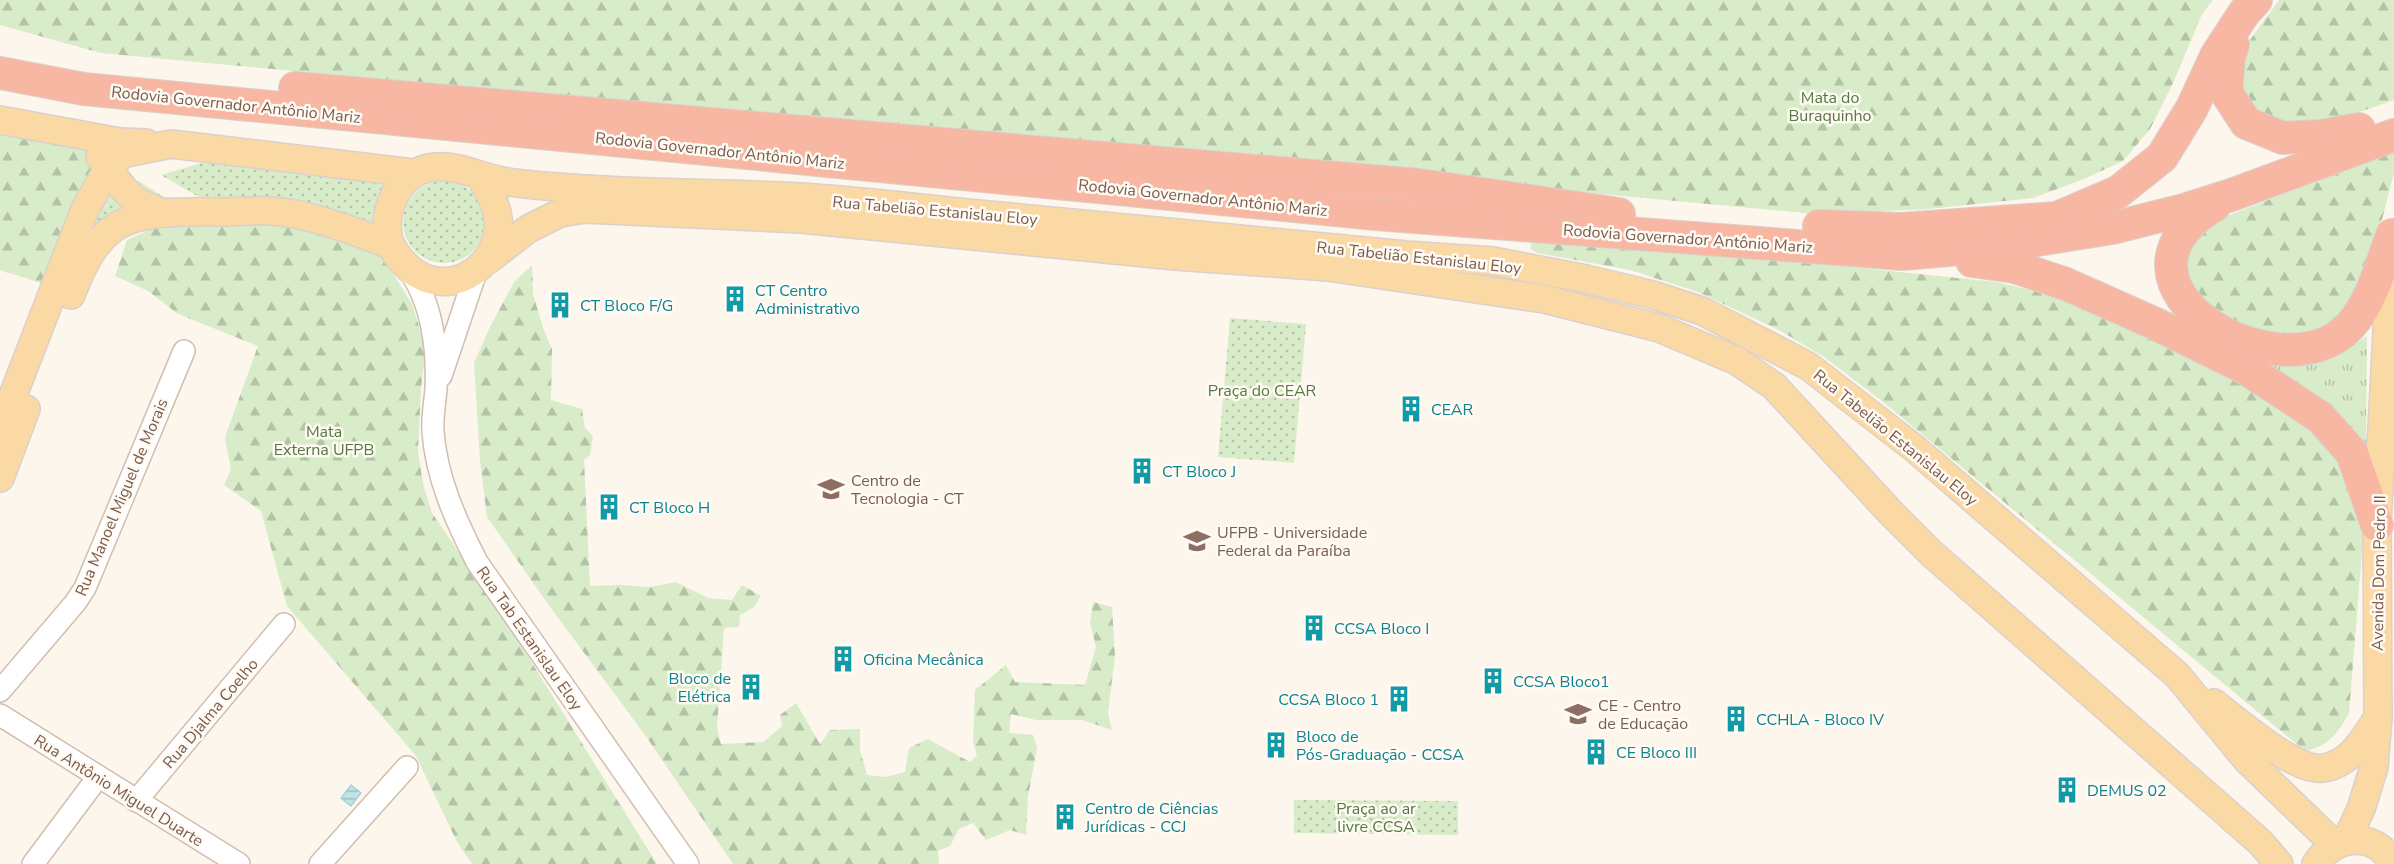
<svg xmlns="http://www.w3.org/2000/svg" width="2394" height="864" font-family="'Nunito Sans',sans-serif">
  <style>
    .grass { fill: url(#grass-tufts) }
    .forest { fill: url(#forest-firs) }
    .park { fill: url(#park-dots) }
    .water { fill: url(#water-rules); stroke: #a5d3da; stroke-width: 1.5 }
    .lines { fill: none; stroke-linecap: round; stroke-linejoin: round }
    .minor-casing { stroke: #d1beb0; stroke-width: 24 }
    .major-casing { stroke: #dad1cd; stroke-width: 30 }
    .highway-casing { stroke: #dad1cd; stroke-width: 34 }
    .minor { stroke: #fff; stroke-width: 21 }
    .major { stroke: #fbd9a5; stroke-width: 27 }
    .highway { stroke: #f7b7a3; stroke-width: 32 }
    .labels { text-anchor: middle; stroke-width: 5; stroke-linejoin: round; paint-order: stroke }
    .park-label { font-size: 16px; fill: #537a41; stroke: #fffaf3 }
    .street-label { font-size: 16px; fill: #7a5c4d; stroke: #fffaf3 }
    .culture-label { font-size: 16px; fill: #0d838f; stroke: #fffaf3; text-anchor: start }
    .education-label { font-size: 16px; fill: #785e54; stroke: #fffaf3; text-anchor: start }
  </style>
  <defs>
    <pattern id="grass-tufts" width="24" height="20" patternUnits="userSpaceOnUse" patternTransform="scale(1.5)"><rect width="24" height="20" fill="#d8ecc9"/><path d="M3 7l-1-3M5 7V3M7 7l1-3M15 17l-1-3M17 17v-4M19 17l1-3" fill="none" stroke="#b4c2a5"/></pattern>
    <pattern id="forest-firs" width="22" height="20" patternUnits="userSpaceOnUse" patternTransform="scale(1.5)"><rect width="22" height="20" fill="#d8ecc9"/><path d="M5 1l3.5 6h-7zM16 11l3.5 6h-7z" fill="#b4c2a5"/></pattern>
    <pattern id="park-dots" width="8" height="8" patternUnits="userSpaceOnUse" patternTransform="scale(1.5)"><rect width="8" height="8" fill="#d8ecc9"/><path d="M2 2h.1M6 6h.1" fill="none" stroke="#b4c2a5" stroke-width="1.8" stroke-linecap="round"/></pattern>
    <pattern id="water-rules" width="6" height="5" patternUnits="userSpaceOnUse" patternTransform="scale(1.5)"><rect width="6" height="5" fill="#bfe3e8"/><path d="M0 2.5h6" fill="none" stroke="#a0bbbe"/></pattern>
  </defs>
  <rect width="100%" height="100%" fill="#fdf6ec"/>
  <!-- grass -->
  <path class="grass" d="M2367 336 2366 447 2238 357C2251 360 2266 364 2279 365 2312 369 2341 353 2367 336Z"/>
  <!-- forest -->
  <g class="forest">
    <polygon points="0,0 2213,0 2202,14 2174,81 2150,129 2123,161 2084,179 2033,198 1929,209 1815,214 101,53 0,25"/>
    <path d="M2279 0H2394V100C2353 114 2300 136 2258 116 2252 113 2246 106 2241 101L2242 51Z"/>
    <polygon points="0,128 89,147 99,171 44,284 0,270"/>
    <polygon points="2394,151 2394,173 2369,270 2348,314 2323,332 2261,339 2192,307 2183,248 2209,223"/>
    <polygon points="238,220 292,225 363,246 382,256 412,304 426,349 421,388 418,451 423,484 432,513 509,626 657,864 472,864 457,842 416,756 287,606 261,511 224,485 231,470 225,437 258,346 178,314 148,291 115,276 127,240 153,228 191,222"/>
    <path d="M1533 238 1784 260 1996 282 2065 298 2221 364 2316 431 2357 487 2364 527 2349 713C2338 733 2329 746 2305 751L1882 401 1824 357 1779 330 1698 292 1630 270 1537 253 1530 248Z"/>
    <polygon points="532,265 533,294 543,328 552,349 551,400 582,409 585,428 593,436 590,455 584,460 590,586 620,585 650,587 676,582 708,598 732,600 742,585 761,596 753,608 740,615 739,627 724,628 717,727 721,744 763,742 782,726 780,715 796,703 820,744 830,730 860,729 860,750 867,775 886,777 905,772 909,748 928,739 970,762 977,756 973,741 975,690 1006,665 1015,682 1085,685 1096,647 1090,623 1093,602 1112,607 1115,656 1108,713 1112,730 1082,720 1036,720 1011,714 1009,733 1033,735 1037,748 1028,796 1026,835 1010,830 986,840 973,823 959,829 950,846 938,851 939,864 733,864 645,735 548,604 487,517 480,460 474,363 490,327 514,282"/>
  </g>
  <!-- park -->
  <g class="park">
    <polygon points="201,163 265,164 322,172 384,185 373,228 197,196 161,175"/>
    <circle cx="444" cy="222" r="41"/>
    <path d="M139 181 168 200 82 242C94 218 110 184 139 181Z"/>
    <polygon points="1230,318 1306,324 1294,463 1218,457"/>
    <polygon points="1294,800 1458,801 1458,835 1294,833"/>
  </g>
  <!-- water -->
  <polygon class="water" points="351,785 361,793 351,806 341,798"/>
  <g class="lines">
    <!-- minor casing -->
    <g class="minor-casing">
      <g id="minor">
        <path d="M406 266C432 300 438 348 436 389 435 403 432 417 433 431 436 477 456 521 477 562L688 864"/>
        <polyline points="441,376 476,272"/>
        <polyline points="0,691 75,603 85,588 184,351"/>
        <polyline points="0,715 239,864"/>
        <polyline points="136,801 284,624"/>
        <polyline points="33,864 98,777"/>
        <polyline points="320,864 407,767"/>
      </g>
    </g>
    <!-- major casing -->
    <g class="major-casing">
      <g id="major">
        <polyline points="0,120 120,142 146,143"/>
        <path d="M100 157C125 187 123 201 166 213"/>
        <path d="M480 177C488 190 496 202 498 218 503 261 457 298 417 274 406 267 393 253 389 240 382 211 397 176 428 168 452 162 479 177 503 181 530 186 559 187 587 189 658 194 729 193 800 197 867 201 934 210 1000 216 1135 229 1271 242 1406 255L1493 261 1586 279 1653 295 1702 311 1808 366 1914 448 2177 675 2247 760 2335 845"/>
        <polyline points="488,260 528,229 560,213 585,209 801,219 1175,256 1328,267 1544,299 1659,328 1737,361 1774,386 1891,513 1931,553 2261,843 2279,864"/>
        <path d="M71 295C80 271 91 246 111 230 139 208 193 212 227 212 242 211 257 210 272 211 312 214 353 231 391 245"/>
        <polyline points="0,429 85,209 108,169 122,154 171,144 413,173"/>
        <polyline points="0,478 26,409"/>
        <path d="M2214 703C2237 721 2296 773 2324 768 2350 764 2364 739 2377 719"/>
        <polyline points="2346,841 2361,809 2374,767 2378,718 2377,525 2391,254"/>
        <path d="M2316 864C2334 835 2376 830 2393 864"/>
      </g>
    </g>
    <!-- highway casing -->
    <g class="highway-casing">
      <g id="highway">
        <polyline points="2233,45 2229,56 2226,92 2246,123 2283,138 2321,136 2359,129"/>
        <polyline points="0,73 84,89 1376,214 1903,254 2006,245 2112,228 2184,210 2234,194 2394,135"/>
        <polyline points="295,88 1419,185 1619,214"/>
        <path d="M2215 205C2084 284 2281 400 2350 326 2372 302 2381 265 2392 235"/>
        <polyline points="2057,218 2118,192 2162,157 2192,108 2216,56 2244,13 2256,0"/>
        <polyline points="1819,226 1901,229 2056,218"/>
        <polyline points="1972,261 2015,267 2066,284 2156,324 2245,368 2320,417 2352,453 2377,525"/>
      </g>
    </g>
    <!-- minor -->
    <use href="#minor" class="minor"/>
    <!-- major -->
    <use href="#major" class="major"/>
    <!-- highway -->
    <use href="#highway" class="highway"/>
  </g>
  <!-- icons -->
  <defs>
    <g id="building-bare" transform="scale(2.07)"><path d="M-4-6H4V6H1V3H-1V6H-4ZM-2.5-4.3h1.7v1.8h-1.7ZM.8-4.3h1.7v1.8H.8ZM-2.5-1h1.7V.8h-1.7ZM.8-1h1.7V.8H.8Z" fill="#0f9aa8" stroke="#fffaf3" stroke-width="2.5" paint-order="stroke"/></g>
    <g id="university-bare" transform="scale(2.07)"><path d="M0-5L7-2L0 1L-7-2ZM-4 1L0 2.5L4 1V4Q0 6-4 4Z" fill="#8d6e63" stroke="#fffaf3" stroke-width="2.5" paint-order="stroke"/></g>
  </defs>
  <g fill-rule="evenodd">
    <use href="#building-bare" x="735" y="299"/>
    <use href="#building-bare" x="560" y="305"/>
    <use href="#building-bare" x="1411" y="409"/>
    <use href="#building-bare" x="1142" y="471"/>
    <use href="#university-bare" x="831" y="489"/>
    <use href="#building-bare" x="609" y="507"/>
    <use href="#university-bare" x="1197" y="541"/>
    <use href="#building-bare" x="1314" y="628"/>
    <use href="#building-bare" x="843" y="659"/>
    <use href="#building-bare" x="1493" y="681"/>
    <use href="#building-bare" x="751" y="687"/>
    <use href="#building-bare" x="1399" y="699"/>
    <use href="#university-bare" x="1578" y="714"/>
    <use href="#building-bare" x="1736" y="719"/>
    <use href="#building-bare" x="1276" y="745"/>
    <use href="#building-bare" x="1596" y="752"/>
    <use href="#building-bare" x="2067" y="790"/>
    <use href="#building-bare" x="1065" y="817"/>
  </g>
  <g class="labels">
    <!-- park labels -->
    <g class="park-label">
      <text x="1830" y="103">Mata do<tspan x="1830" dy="18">Buraquinho</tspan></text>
      <text x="1262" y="396">Praça do CEAR</text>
      <text x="324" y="437">Mata<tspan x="324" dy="18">Externa UFPB</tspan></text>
      <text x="1376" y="814">Praça ao ar<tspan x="1376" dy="18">livre CCSA</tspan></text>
    </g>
    <!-- street labels -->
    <g class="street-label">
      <text transform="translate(236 104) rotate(6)" y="6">Rodovia Governador Antônio Mariz</text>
      <text transform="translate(720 150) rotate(6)" y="6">Rodovia Governador Antônio Mariz</text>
      <text transform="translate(1203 197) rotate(6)" y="6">Rodovia Governador Antônio Mariz</text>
      <text transform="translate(935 210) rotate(5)" y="6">Rua Tabelião Estanislau Eloy</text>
      <text transform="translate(1688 238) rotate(4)" y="6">Rodovia Governador Antônio Mariz</text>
      <text transform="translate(1419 257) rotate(6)" y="6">Rua Tabelião Estanislau Eloy</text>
      <text transform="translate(1896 437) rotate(39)" y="6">Rua Tabelião Estanislau Eloy</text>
      <text transform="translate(121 497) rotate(-67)" y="6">Rua Manoel Miguel de Morais</text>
      <text transform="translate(2378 573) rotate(-89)" y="6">Avenida Dom Pedro II</text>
      <text transform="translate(530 638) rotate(55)" y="6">Rua Tab Estanislau Eloy</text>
      <text transform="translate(210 713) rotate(-50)" y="6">Rua Djalma Coelho</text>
      <text transform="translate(119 790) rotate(32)" y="6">Rua Antônio Miguel Duarte</text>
    </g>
    <!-- culture labels -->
    <g class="culture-label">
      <text x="755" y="296">CT Centro<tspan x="755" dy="18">Administrativo</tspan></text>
      <text x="580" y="311">CT Bloco F/G</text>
      <text x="1431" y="415">CEAR</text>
      <text x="1162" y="477">CT Bloco J</text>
      <text x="629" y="513">CT Bloco H</text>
      <text x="1334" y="634">CCSA Bloco I</text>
      <text x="863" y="665">Oficina Mecânica</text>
      <text x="731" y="684" text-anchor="end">Bloco de<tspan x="731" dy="18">Elétrica</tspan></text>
      <text x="1513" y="687">CCSA Bloco1</text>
      <text x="1379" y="705" text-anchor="end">CCSA Bloco 1</text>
      <text x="1756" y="725">CCHLA - Bloco IV</text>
      <text x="1296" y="742">Bloco de<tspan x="1296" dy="18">Pós-Graduação - CCSA</tspan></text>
      <text x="1616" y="758">CE Bloco III</text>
      <text x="2087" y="796">DEMUS 02</text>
      <text x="1085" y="814">Centro de Ciências<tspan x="1085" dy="18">Jurídicas - CCJ</tspan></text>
    </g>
    <!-- education labels -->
    <g class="education-label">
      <text x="851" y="486">Centro de<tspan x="851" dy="18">Tecnologia - CT</tspan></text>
      <text x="1217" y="538">UFPB - Universidade<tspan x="1217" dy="18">Federal da Paraíba</tspan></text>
      <text x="1598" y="711">CE - Centro<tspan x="1598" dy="18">de Educação</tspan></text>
    </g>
  </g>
</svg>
